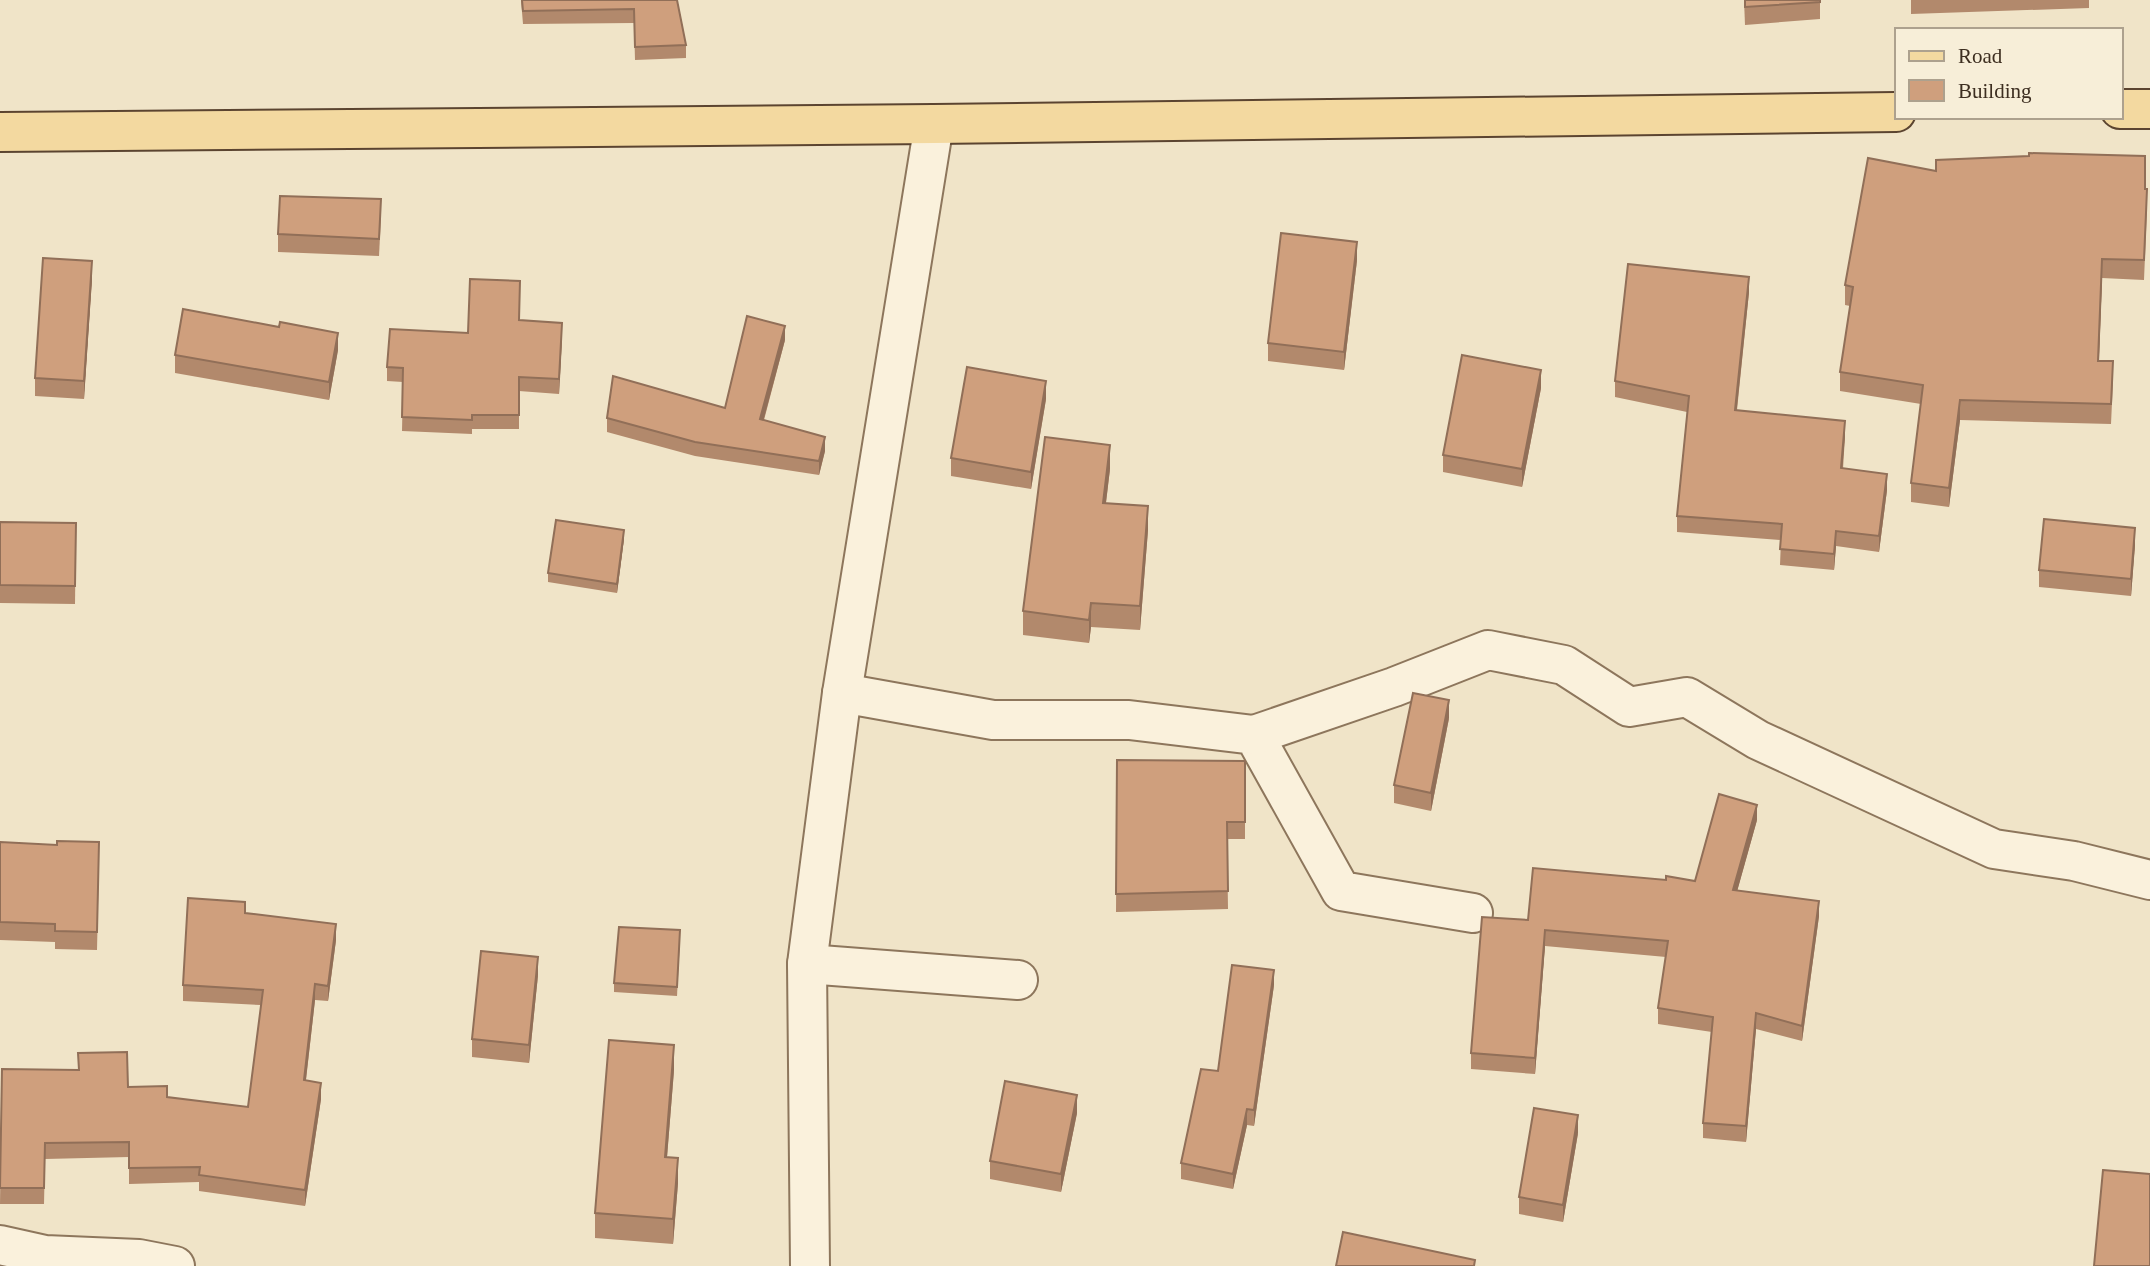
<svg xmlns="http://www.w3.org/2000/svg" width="2150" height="1266" font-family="'Times New Roman',serif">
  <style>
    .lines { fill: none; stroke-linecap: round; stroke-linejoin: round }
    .minor-casing { stroke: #8d765c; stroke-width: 42 }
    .primary-casing { stroke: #5b4430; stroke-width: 42 }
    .minor { stroke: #faf1dc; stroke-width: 38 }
    .primary { stroke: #f3d9a0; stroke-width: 38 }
    .wall { fill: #b2896c }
    .shaded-wall { fill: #916f58 }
    .building { fill: #cf9f7d; stroke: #916f58; stroke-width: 2 }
  </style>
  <rect width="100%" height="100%" fill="#f0e4c8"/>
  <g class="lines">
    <!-- minor casing -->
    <g class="minor-casing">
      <g id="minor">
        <polyline points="842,693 993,720 1129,720 1254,735 1341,891 1473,913"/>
        <polyline points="1254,735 1394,687 1488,650 1564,665 1629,707 1687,697 1758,740 1994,849 2074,861 2150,880"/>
        <polyline points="807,964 1018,980"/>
        <polyline points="0,1245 45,1255 139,1259 175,1266"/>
        <polyline points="810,1266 807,964 842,693 934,124"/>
      </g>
    </g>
    <!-- primary casing -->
    <g class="primary-casing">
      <g id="primary">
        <polyline points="2120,109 2150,109"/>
        <polyline points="0,132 934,124 1896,112"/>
      </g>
    </g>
    <!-- minor -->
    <use href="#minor" class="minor"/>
    <!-- primary -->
    <use href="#primary" class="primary"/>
  </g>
  <!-- wall -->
  <g class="wall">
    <polygon points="521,0 677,0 686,45 686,58 635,60 634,23 523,24"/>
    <polygon points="1744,0 1820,0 1820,19 1745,25"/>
    <polygon points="1911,0 2089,0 2089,8 1911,14"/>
    <polygon points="1936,171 2145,189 2147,208 2144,280 2102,278 2099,361 2113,381 2111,424 1960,420 1949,507 1911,502 1911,483 1921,404 1840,391 1840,372 1850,306 1845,305 1845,285"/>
    <polygon points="381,217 379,256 278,252 278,234"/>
    <polygon points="1357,260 1344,370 1268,361 1268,343"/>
    <polygon points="92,279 84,399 35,396 35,378"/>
    <polygon points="1749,292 1737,410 1845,436 1843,469 1887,490 1879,552 1836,546 1834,570 1780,565 1781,540 1677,532 1677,516 1687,412 1615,397 1615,381"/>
    <polygon points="520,295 519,320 562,337 559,394 519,391 519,429 472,429 472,434 402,431 403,382 387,381 387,367 468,333"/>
    <polygon points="785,340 764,420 825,451 819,475 695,456 607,432 607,418 725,408"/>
    <polygon points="338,350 329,400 175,373 175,355"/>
    <polygon points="1541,388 1522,487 1443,472 1443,455"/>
    <polygon points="1046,399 1031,489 951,476 951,458"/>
    <polygon points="1110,469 1106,503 1148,530 1140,630 1091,627 1089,643 1023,635 1023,611"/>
    <polygon points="0,522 76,523 75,604 0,603"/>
    <polygon points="624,539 617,593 548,582 548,573"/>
    <polygon points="2135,545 2131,596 2039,587 2039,570"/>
    <polygon points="1449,718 1431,811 1394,803 1394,785"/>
    <polygon points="1117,760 1245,761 1245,839 1227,839 1228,909 1116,912"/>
    <polygon points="1757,820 1737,891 1819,916 1802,1041 1756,1029 1746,1142 1703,1138 1703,1123 1712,1032 1658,1024 1658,1008 1666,957 1545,946 1535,1074 1471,1069 1471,1053 1528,920 1666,880 1695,881"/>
    <polygon points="0,842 57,845 99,860 97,950 55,949 55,942 0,940"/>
    <polygon points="245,913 336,940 328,1001 315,1000 306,1080 321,1099 305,1206 199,1191 199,1182 129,1184 129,1157 45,1159 44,1204 0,1204 2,1069 128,1087 167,1097 248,1107 261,1005 183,1001 183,985"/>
    <polygon points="680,939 677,996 614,992 614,983"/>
    <polygon points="538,975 529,1063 472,1057 472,1039"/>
    <polygon points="1274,985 1254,1126 1247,1125 1233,1189 1181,1179 1181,1163 1218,1071"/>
    <polygon points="674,1070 667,1157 678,1183 673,1244 595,1238 595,1213"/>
    <polygon points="1077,1113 1061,1192 990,1179 990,1161"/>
    <polygon points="1578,1133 1563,1222 1519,1214 1519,1197"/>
  </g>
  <!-- shaded-wall -->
  <g class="shaded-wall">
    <polygon points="1357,242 1357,260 1344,370 1344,352"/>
    <polygon points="2102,259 2102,278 2098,380 2098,361"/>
    <polygon points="92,261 92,279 84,399 84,381"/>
    <polygon points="1749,277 1749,292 1735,426 1735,410"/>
    <polygon points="562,323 562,337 559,394 559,379"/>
    <polygon points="785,326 785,340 760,433 760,419"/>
    <polygon points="338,333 338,350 329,400 329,382"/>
    <polygon points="1541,370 1541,388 1522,487 1522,469"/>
    <polygon points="1046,381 1046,399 1031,489 1031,472"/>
    <polygon points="1960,400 1960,420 1949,507 1949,488"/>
    <polygon points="1845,421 1845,436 1841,484 1841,468"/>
    <polygon points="825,437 825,451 819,475 819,461"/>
    <polygon points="1110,445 1110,469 1103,526 1103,503"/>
    <polygon points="1887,474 1887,490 1879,552 1879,536"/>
    <polygon points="1148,506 1148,530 1140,630 1140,606"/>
    <polygon points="2135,528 2135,545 2131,596 2131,579"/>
    <polygon points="624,530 624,539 617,593 617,584"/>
    <polygon points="1836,531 1836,546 1834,570 1834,554"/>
    <polygon points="1091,603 1091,627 1089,643 1089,620"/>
    <polygon points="1449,700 1449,718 1431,811 1431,793"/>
    <polygon points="1757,805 1757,820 1733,906 1733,890"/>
    <polygon points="1819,901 1819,916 1802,1041 1802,1026"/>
    <polygon points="336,924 336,940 328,1001 328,986"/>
    <polygon points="1545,930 1545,946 1535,1074 1535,1058"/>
    <polygon points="538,957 538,975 529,1063 529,1045"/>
    <polygon points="1274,970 1274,985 1254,1126 1254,1110"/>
    <polygon points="315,984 315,1000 304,1096 304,1080"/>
    <polygon points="1756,1013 1756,1029 1746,1142 1746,1126"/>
    <polygon points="674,1045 674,1070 665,1182 665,1157"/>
    <polygon points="321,1083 321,1099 305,1206 305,1190"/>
    <polygon points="1077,1095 1077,1113 1061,1192 1061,1174"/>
    <polygon points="1247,1109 1247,1125 1233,1189 1233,1174"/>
    <polygon points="1578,1115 1578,1133 1563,1222 1563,1205"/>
    <polygon points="678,1158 678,1183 673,1244 673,1219"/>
  </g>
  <!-- building -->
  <g class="building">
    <polygon points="522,0 677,0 686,45 635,47 634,9 523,11"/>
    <polygon points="1745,0 1820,0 1820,2 1745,7"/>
    <polygon points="2029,153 2145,156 2145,189 2147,189 2144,260 2102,259 2098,361 2113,361 2111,404 1960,400 1949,488 1911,483 1923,385 1840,372 1853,287 1845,285 1868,158 1936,171 1936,160 2029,156"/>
    <polygon points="280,196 381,199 379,239 278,234"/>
    <polygon points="1281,233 1357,242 1344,352 1268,343"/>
    <polygon points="43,258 92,261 84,381 35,378"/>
    <polygon points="1628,264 1749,277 1735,410 1845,421 1841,468 1887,474 1879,536 1836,531 1834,554 1780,549 1782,524 1677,516 1689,396 1615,381"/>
    <polygon points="470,279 520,281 519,320 562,323 559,379 519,377 519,415 472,415 472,420 402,417 403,368 387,367 390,329 468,333"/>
    <polygon points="183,309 279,327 280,322 338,333 329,382 175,355"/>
    <polygon points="747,316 785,326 760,419 825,437 819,461 695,442 607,418 613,376 725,408"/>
    <polygon points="1462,355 1541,370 1522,469 1443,455"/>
    <polygon points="967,367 1046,381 1031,472 951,458"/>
    <polygon points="1045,437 1110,445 1103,503 1148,506 1140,606 1091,603 1089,620 1023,611"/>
    <polygon points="2044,519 2135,528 2131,579 2039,570"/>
    <polygon points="556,520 624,530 617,584 548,573"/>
    <polygon points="0,522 76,523 75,586 0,585"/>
    <polygon points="1413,693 1449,700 1431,793 1394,785"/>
    <polygon points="1117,760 1245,761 1245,822 1227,822 1228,891 1116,894"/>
    <polygon points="1719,794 1757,805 1733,890 1819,901 1802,1026 1756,1013 1746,1126 1703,1123 1713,1017 1658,1008 1668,941 1545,930 1535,1058 1471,1053 1482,917 1528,920 1533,868 1666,880 1666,876 1695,881"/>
    <polygon points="57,841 99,842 97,932 55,931 55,924 0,922 0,842 57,845"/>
    <polygon points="188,898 245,902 245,913 336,924 328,986 315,984 304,1080 321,1083 305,1190 199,1175 200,1167 129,1168 129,1142 45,1143 44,1188 0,1188 2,1069 79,1070 78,1053 127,1052 128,1087 167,1086 167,1097 248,1107 263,990 183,985"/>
    <polygon points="619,927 680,930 677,987 614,983"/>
    <polygon points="481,951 538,957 529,1045 472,1039"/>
    <polygon points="1232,965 1274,970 1254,1110 1247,1109 1233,1174 1181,1163 1201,1069 1218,1071"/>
    <polygon points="609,1040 674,1045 665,1157 678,1158 673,1219 595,1213"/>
    <polygon points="1005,1081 1077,1095 1061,1174 990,1161"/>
    <polygon points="1534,1108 1578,1115 1563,1205 1519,1197"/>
    <polygon points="2103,1170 2150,1174 2150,1266 2094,1266"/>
    <polygon points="1343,1232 1475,1260 1474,1266 1336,1266"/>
  </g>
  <!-- legend -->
  <rect x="1895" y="28" width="228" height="91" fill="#f7eed8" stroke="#ada18e" stroke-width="2"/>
  <rect x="1909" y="51" width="35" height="10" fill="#f3d9a0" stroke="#ada18e" stroke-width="2"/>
  <text x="1958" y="63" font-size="21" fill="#3d2e20">Road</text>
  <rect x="1909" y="80" width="35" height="21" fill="#cf9f7d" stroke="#ada18e" stroke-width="2"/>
  <text x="1958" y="98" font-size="21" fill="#3d2e20">Building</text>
</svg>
